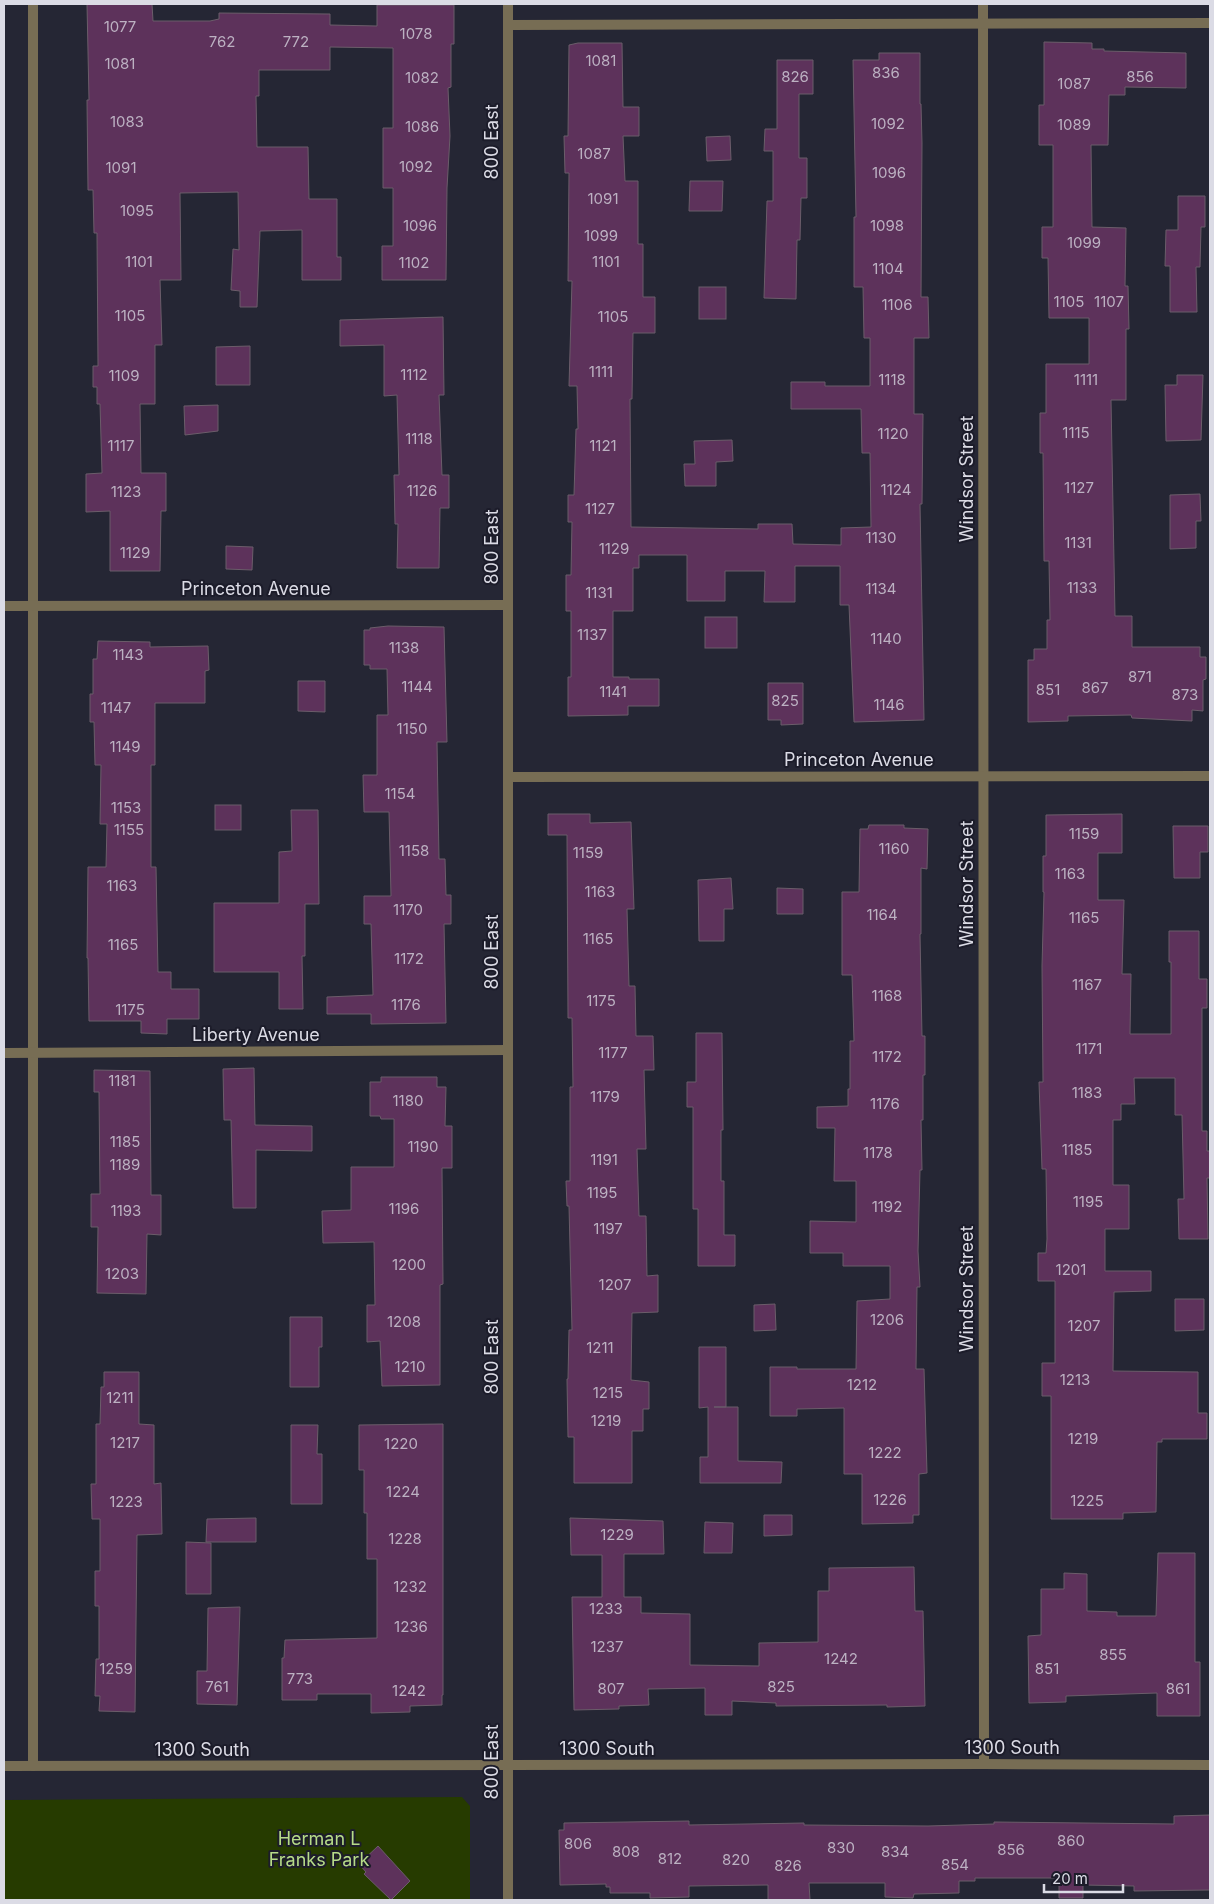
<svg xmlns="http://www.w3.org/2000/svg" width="1214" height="1904" font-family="Inter,sans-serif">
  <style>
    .green { fill: #263b00 }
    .building { fill: #5d325b; stroke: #6b5d6a }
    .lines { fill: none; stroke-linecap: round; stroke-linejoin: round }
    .minor { stroke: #776d54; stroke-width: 10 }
    .tertiary { stroke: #776d54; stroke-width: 10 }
    .labels { text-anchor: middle; stroke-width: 4; stroke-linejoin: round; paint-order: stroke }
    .number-label { font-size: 15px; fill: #bcb1c2 }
    .street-label { font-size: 18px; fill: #dbdbe5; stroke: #1c1c2a }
    .park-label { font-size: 18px; fill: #b6db88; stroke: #1c1c2a }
  </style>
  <rect width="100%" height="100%" fill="#252634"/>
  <!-- green -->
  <polygon class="green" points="462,1797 470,1806 470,1900 4,1900 4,1800"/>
  <!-- building -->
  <g class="building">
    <polygon points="87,4 152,4 153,21 210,21 219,19 219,13 330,14 330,25 377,26 377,5 454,5 454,44 451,44 451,87 448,88 450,136 447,188 446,280 382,280 382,246 393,246 393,188 383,188 383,128 393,128 393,48 330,47 330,70 259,70 259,96 256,96 257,147 308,147 309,199 337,199 337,257 341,257 341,280 302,280 302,230 260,231 257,307 240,307 240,291 231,290 233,249 239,250 238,192 180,193 181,280 160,280 162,345 155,345 155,404 140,404 141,473 166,473 166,511 161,511 160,571 110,571 110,511 86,512 86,474 102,473 100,404 97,404 97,387 93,387 93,366 98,366 97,233 94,233 93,190 88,190 87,100 89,100"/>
    <polygon points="1044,42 1092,43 1092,49 1104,49 1104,51 1186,53 1186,88 1125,87 1125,95 1109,95 1108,145 1091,145 1092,227 1126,228 1125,286 1128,286 1129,329 1126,329 1126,400 1111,400 1115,616 1132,616 1132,647 1200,647 1200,657 1206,657 1206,679 1203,680 1203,711 1192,710 1192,721 1132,718 1131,715 1068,716 1068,721 1028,722 1028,660 1034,660 1034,649 1047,649 1047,620 1050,620 1049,561 1044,561 1043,453 1040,453 1040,413 1046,413 1046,364 1089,364 1089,318 1049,318 1048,258 1042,258 1042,227 1053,227 1053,145 1039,145 1039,105 1044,105"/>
    <polygon points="578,43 622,43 623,107 639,107 639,136 623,136 625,181 638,181 638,244 643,244 643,297 655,297 655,333 633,333 632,399 630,399 631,527 758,529 758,524 792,524 793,544 841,545 841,528 871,527 870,453 862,453 861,409 791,409 791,382 825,382 825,386 870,386 870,338 864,338 863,287 854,287 854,217 856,217 853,60 879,60 879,53 920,53 920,104 921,104 922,143 921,297 928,297 929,338 914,338 914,414 923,414 922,504 920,504 924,720 854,722 849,605 840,605 840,566 795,566 795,602 764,602 765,571 725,571 725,601 687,601 687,555 639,555 639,568 633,568 633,611 613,611 613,677 629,677 629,679 659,679 659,706 628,706 628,715 568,716 568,677 571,677 571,611 566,611 566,575 571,575 572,522 568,522 568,495 574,495 576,429 578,429 577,386 569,386 572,281 568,281 569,173 565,173 564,136 568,136 569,45"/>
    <polygon points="777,60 813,60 813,94 799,94 799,158 807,158 807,198 801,198 800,240 797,240 796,299 764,298 767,201 773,201 773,151 764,151 765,129 777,129"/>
    <polygon points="730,136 731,160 707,161 706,137"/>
    <polygon points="690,181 723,181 722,211 689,211"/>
    <polygon points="1178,196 1205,196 1205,227 1201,227 1200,267 1196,267 1197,312 1170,312 1170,266 1165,266 1166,230 1178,230"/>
    <rect x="699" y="287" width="27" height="32"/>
    <polygon points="443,317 444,395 439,395 442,475 449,475 449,508 440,508 439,568 397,568 398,524 395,524 394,475 399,475 397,395 384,396 384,345 340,346 340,320"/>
    <polygon points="250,346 250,385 216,385 216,347"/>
    <polygon points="1177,375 1203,375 1201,440 1166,441 1165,385 1177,385"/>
    <polygon points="218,405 218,431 185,435 184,406"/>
    <polygon points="732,440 733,461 716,462 716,486 685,486 684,464 695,464 694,441"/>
    <polygon points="1200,494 1201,521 1196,521 1196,548 1170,549 1170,495"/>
    <polygon points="226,546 253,547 252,570 226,569"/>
    <rect x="705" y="617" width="32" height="31"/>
    <polygon points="388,626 444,627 447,742 437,742 439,859 445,859 446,895 451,895 451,924 444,924 446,1023 371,1024 371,1014 327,1014 327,997 373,995 371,924 364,924 364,896 391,896 389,812 364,812 363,775 377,775 377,715 388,715 387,669 370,669 370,665 364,665 364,630 370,630 370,628"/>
    <polygon points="98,641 150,642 150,647 208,646 209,670 205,671 205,703 155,703 155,765 151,765 151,867 156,867 158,972 171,972 171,989 199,989 199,1019 167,1019 167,1034 141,1033 141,1021 89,1021 88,958 87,958 88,867 106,867 107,824 100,824 101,765 95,765 94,722 90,722 90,694 93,694 93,659 97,659"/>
    <polygon points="298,681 325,681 325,712 298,711"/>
    <polygon points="768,683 803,683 803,724 781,725 781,720 768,720"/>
    <rect x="215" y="805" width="26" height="25"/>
    <polygon points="291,810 318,810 319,904 305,904 305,956 302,956 303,1009 279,1009 279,972 214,972 214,903 279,903 279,852 292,851"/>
    <polygon points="548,814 590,814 590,823 631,822 634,909 627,909 629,986 635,986 636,1036 653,1036 654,1070 644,1070 646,1149 637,1149 639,1216 646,1216 647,1276 658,1275 658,1312 632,1313 631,1380 649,1382 649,1409 643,1409 643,1431 632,1431 632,1483 574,1483 574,1437 568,1437 567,1379 568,1379 569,1330 572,1330 569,1206 567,1206 566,1181 570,1181 570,1087 573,1087 572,1018 568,1018 567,835 548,835"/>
    <polygon points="1122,814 1122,853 1098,853 1098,900 1124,900 1122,974 1131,974 1130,1034 1171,1034 1171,962 1169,962 1169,931 1199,931 1199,979 1207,979 1207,1008 1202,1008 1202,1131 1207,1131 1207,1151 1210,1151 1210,1178 1207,1178 1208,1239 1179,1239 1178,1199 1184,1199 1182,1115 1175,1115 1175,1078 1134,1078 1135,1104 1121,1104 1121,1120 1113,1120 1113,1185 1129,1185 1129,1229 1105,1229 1105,1271 1151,1271 1151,1291 1114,1292 1113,1371 1198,1372 1198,1413 1207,1413 1207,1439 1162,1439 1162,1442 1157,1442 1156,1512 1123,1513 1123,1519 1051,1519 1051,1396 1042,1396 1042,1363 1055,1363 1055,1281 1038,1281 1038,1253 1046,1253 1047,1239 1046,1169 1042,1169 1039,1082 1043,1082 1042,966 1044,892 1043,892 1043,856 1046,856 1046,815"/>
    <polygon points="869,825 904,825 904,828 928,829 927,869 921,868 921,934 920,934 922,1036 925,1036 925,1075 923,1075 923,1120 921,1120 922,1170 920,1170 918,1251 920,1287 917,1287 916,1369 924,1369 927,1473 919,1474 919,1515 913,1515 913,1523 862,1524 862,1474 844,1474 844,1408 797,1409 797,1416 770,1416 770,1367 797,1367 797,1369 856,1369 857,1301 890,1299 890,1266 843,1266 843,1253 810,1253 810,1221 856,1222 856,1181 834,1181 835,1128 817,1128 817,1107 848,1106 848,1089 850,1089 850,1041 854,1041 852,975 842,975 842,892 859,892 860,829 868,829"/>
    <polygon points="1173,826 1208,826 1208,852 1200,852 1200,878 1174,878"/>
    <polygon points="731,878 733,909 724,909 724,941 699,941 698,880"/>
    <polygon points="777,888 803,889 803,914 777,914"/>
    <polygon points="696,1033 722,1033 723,1130 721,1130 721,1181 724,1181 724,1235 735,1235 735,1266 698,1266 698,1209 693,1209 693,1107 687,1107 687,1082 696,1082"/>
    <polygon points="254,1068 255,1125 312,1126 312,1151 256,1150 256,1208 233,1208 231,1120 224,1120 223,1069"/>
    <polygon points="94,1070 150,1071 151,1195 161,1195 161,1235 147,1234 146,1294 97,1293 98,1227 91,1227 91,1194 100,1194 99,1092 94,1092"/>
    <polygon points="381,1077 437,1077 437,1087 446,1087 445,1126 452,1126 452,1168 442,1168 443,1284 440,1285 440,1385 382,1386 380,1341 367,1342 367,1305 375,1305 374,1242 323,1243 322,1211 351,1210 351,1167 394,1167 394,1119 381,1119 380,1116 370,1116 370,1082 381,1082"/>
    <polygon points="1175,1299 1204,1299 1204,1330 1175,1331"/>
    <polygon points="775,1304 776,1330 754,1331 754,1305"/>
    <polygon points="290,1317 322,1317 322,1347 319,1347 319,1387 290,1387"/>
    <polygon points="699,1347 726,1347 726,1407 714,1407 738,1407 738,1461 782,1462 781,1483 700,1483 700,1457 708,1457 708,1407 699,1408"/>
    <polygon points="104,1372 139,1372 139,1424 154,1425 154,1484 161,1483 162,1534 137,1535 135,1712 99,1711 100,1696 95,1696 96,1659 99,1659 99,1606 95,1606 95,1571 100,1571 100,1519 92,1519 91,1484 96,1484 96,1424 100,1424 101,1387 104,1387"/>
    <polygon points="443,1424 443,1695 442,1695 442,1705 410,1706 410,1712 371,1713 371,1694 317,1694 317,1700 282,1700 282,1658 284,1658 285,1640 377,1638 377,1559 367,1559 367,1513 364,1513 364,1470 359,1470 359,1425"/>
    <polygon points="291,1425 318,1425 317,1454 322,1454 322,1504 291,1504"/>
    <polygon points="764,1515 792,1515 792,1535 764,1536"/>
    <polygon points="256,1518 256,1542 206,1542 207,1519"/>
    <polygon points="570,1518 663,1521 664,1554 624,1554 624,1597 641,1597 641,1613 690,1614 690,1665 759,1666 759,1643 818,1642 818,1591 829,1591 829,1568 914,1567 915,1611 923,1611 925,1706 887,1707 887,1705 776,1706 776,1703 732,1701 732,1715 705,1715 705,1688 648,1689 649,1705 619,1706 619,1709 574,1710 572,1597 602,1597 602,1555 571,1555"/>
    <polygon points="705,1522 733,1523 732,1553 704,1553"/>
    <polygon points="186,1542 211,1543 211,1594 186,1594"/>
    <polygon points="1158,1553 1195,1553 1195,1662 1200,1662 1200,1716 1157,1716 1157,1693 1066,1696 1066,1702 1029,1703 1028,1636 1041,1635 1041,1589 1064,1589 1064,1573 1087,1574 1087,1611 1117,1612 1117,1616 1156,1616"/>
    <polygon points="240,1607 237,1705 197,1704 197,1671 207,1671 208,1608"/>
    <polygon points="1210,1815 1210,1890 1134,1891 1134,1886 1083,1885 1083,1898 1059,1898 1059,1878 975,1878 975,1881 959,1881 959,1893 914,1894 913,1898 885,1897 885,1883 809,1883 810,1900 768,1900 768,1885 689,1886 689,1897 650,1898 650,1893 610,1893 610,1887 606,1887 606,1884 560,1885 559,1830 564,1830 564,1823 689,1821 689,1825 804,1823 804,1825 928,1826 994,1824 994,1822 1174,1824 1174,1816"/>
    <polygon points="378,1846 410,1881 391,1900 364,1874 366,1872 359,1864"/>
  </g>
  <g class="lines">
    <!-- minor -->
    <g class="minor">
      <polyline points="33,4 33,1766"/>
      <polyline points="983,4 984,1764"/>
      <polyline points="508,25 1210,23"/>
      <polyline points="4,606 508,605"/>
      <polyline points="508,777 1210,776"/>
      <polyline points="4,1053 508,1050"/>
      <polyline points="508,1900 508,4"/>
    </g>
    <!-- tertiary -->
    <polyline class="tertiary" points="4,1766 984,1764 1210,1765"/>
  </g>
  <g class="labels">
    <!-- number labels -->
    <g class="number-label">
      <text x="120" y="32">1077</text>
      <text x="416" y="39">1078</text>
      <text x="222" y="47">762</text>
      <text x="296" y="47">772</text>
      <text x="601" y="66">1081</text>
      <text x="120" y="69">1081</text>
      <text x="886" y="78">836</text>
      <text x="795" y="82">826</text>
      <text x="1140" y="82">856</text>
      <text x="422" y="83">1082</text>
      <text x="1074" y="89">1087</text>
      <text x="127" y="127">1083</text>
      <text x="888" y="129">1092</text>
      <text x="1074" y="130">1089</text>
      <text x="422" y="132">1086</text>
      <text x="594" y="159">1087</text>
      <text x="416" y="172">1092</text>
      <text x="121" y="173">1091</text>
      <text x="889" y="178">1096</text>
      <text x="603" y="204">1091</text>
      <text x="137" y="216">1095</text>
      <text x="420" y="231">1096</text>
      <text x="887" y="231">1098</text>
      <text x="601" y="241">1099</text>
      <text x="1084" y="248">1099</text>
      <text x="139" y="267">1101</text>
      <text x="606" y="267">1101</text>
      <text x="414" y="268">1102</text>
      <text x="888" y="274">1104</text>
      <text x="1069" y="307">1105</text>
      <text x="1109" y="307">1107</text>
      <text x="897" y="310">1106</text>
      <text x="130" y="321">1105</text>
      <text x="613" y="322">1105</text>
      <text x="601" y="377">1111</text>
      <text x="414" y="380">1112</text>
      <text x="124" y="381">1109</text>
      <text x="892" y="385">1118</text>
      <text x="1086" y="385">1111</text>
      <text x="1076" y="438">1115</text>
      <text x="893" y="439">1120</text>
      <text x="419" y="444">1118</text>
      <text x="121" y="451">1117</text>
      <text x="603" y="451">1121</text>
      <text x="1079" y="493">1127</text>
      <text x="896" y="495">1124</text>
      <text x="422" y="496">1126</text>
      <text x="126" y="497">1123</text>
      <text x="600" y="514">1127</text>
      <text x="881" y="543">1130</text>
      <text x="1078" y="548">1131</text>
      <text x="614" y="554">1129</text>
      <text x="135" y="558">1129</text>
      <text x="1082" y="593">1133</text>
      <text x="881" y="594">1134</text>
      <text x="599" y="598">1131</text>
      <text x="592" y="640">1137</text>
      <text x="886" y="644">1140</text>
      <text x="404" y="653">1138</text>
      <text x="128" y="660">1143</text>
      <text x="1140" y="682">871</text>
      <text x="417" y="692">1144</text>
      <text x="1095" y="693">867</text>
      <text x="1048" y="695">851</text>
      <text x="613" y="697">1141</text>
      <text x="1185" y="700">873</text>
      <text x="785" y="706">825</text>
      <text x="889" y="710">1146</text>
      <text x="116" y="713">1147</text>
      <text x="412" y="734">1150</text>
      <text x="125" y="752">1149</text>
      <text x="400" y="799">1154</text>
      <text x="126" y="813">1153</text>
      <text x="129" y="835">1155</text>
      <text x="1084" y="839">1159</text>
      <text x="894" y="854">1160</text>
      <text x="414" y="856">1158</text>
      <text x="588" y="858">1159</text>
      <text x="1070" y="879">1163</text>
      <text x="122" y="891">1163</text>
      <text x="600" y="897">1163</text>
      <text x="408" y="915">1170</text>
      <text x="882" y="920">1164</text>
      <text x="1084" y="923">1165</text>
      <text x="598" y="944">1165</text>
      <text x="123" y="950">1165</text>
      <text x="409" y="964">1172</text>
      <text x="1087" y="990">1167</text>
      <text x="887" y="1001">1168</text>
      <text x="601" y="1006">1175</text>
      <text x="406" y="1010">1176</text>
      <text x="130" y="1015">1175</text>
      <text x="1089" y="1054">1171</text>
      <text x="613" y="1058">1177</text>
      <text x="887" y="1062">1172</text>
      <text x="122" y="1086">1181</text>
      <text x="1087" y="1098">1183</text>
      <text x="605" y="1102">1179</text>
      <text x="408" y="1106">1180</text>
      <text x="885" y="1109">1176</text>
      <text x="125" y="1147">1185</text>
      <text x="423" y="1152">1190</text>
      <text x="1077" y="1155">1185</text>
      <text x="878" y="1158">1178</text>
      <text x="604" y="1165">1191</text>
      <text x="125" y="1170">1189</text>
      <text x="602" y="1198">1195</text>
      <text x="1088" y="1207">1195</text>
      <text x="887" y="1212">1192</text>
      <text x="404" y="1214">1196</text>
      <text x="126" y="1216">1193</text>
      <text x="608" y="1234">1197</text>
      <text x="409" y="1270">1200</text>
      <text x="1071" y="1275">1201</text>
      <text x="122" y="1279">1203</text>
      <text x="615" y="1290">1207</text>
      <text x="887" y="1325">1206</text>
      <text x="404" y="1327">1208</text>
      <text x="1084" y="1331">1207</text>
      <text x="600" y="1353">1211</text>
      <text x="410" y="1372">1210</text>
      <text x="1075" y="1385">1213</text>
      <text x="862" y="1390">1212</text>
      <text x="608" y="1398">1215</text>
      <text x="120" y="1403">1211</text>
      <text x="606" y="1426">1219</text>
      <text x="1083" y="1444">1219</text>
      <text x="125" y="1448">1217</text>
      <text x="401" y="1449">1220</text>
      <text x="885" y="1458">1222</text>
      <text x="403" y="1497">1224</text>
      <text x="890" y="1505">1226</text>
      <text x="1087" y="1506">1225</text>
      <text x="126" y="1507">1223</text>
      <text x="617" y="1540">1229</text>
      <text x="405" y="1544">1228</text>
      <text x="410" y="1592">1232</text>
      <text x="606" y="1614">1233</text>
      <text x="411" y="1632">1236</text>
      <text x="607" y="1652">1237</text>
      <text x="1113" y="1660">855</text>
      <text x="841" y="1664">1242</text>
      <text x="116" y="1674">1259</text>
      <text x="1047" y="1674">851</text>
      <text x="300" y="1684">773</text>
      <text x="217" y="1692">761</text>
      <text x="781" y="1692">825</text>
      <text x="611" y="1694">807</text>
      <text x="1178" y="1694">861</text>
      <text x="409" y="1696">1242</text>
      <text x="1071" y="1846">860</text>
      <text x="578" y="1849">806</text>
      <text x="841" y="1853">830</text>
      <text x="1011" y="1855">856</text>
      <text x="626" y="1857">808</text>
      <text x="895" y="1857">834</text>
      <text x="670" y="1864">812</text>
      <text x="736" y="1865">820</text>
      <text x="955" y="1870">854</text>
      <text x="788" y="1871">826</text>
    </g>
    <!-- street labels -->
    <g class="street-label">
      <text transform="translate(492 142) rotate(-90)" y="6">800 East</text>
      <text transform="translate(967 479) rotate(-90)" y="6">Windsor Street</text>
      <text transform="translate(492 547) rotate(-90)" y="6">800 East</text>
      <text x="256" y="595">Princeton Avenue</text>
      <text x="859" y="766">Princeton Avenue</text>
      <text transform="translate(967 884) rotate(-90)" y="6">Windsor Street</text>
      <text transform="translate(492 952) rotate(-90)" y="6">800 East</text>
      <text x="256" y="1041">Liberty Avenue</text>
      <text transform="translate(967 1289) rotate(-90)" y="6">Windsor Street</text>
      <text transform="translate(492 1357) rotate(-90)" y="6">800 East</text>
      <text x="1012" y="1754">1300 South</text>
      <text x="607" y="1755">1300 South</text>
      <text x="202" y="1756">1300 South</text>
      <text transform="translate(492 1762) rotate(-90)" y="6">800 East</text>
    </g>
    <!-- park labels -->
    <g class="park-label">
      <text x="319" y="1845">Herman L<tspan x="319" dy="21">Franks Park</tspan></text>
    </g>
  </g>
  <!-- border -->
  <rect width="1214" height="1904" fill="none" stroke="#dbdbe5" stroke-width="10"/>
  <!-- scale -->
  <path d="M1044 1884v8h79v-8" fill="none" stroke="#dbdbe5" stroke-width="2.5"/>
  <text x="1052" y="1884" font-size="15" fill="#dbdbe5" stroke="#1c1c2a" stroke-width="4" paint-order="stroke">20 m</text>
</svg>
